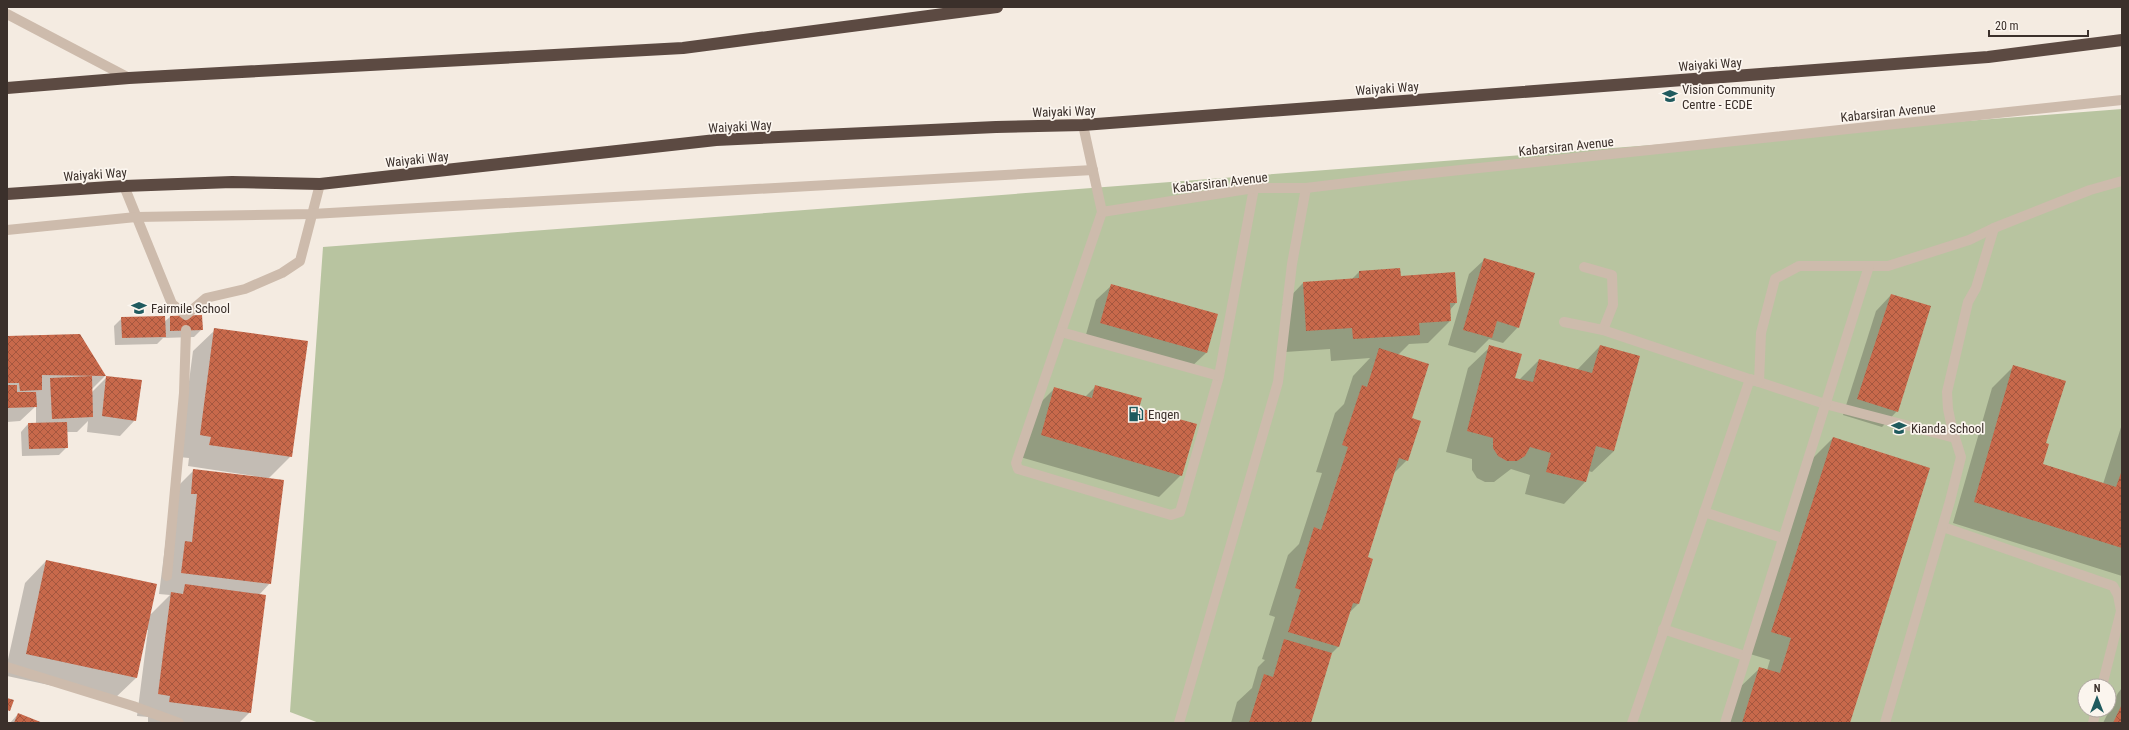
<svg xmlns="http://www.w3.org/2000/svg" width="2129" height="730" font-family="'Roboto Condensed',sans-serif">
  <style>
    .green { fill: #b8c4a0; fill-rule: evenodd }
    .shadow { fill: #0003 }
    .building { fill: url(#building-cross-hatch) }
    .lines { fill: none; stroke-linecap: round; stroke-linejoin: round }
    .lane { stroke: #cdbbac; stroke-width: 10 }
    .street { stroke: #cdbbac; stroke-width: 10 }
    .highway { stroke: #5c4a42; stroke-width: 12 }
    .labels { text-anchor: middle; stroke-width: 3.5; stroke-linejoin: round; paint-order: stroke }
    .street-label { font-size: 13px; fill: #3b302b; stroke: #fbf5ee }
    .poi-label { font-size: 13px; fill: #3b302b; stroke: #fbf5ee; text-anchor: start }
  </style>
  <defs>
    <pattern id="building-cross-hatch" width="8" height="8" patternUnits="userSpaceOnUse"><rect width="8" height="8" fill="#c8694b"/><path d="M0 0l8 8M0 8l8-8" fill="none" stroke="#a4573f"/></pattern>
  </defs>
  <rect width="100%" height="100%" fill="#f4ebe1"/>
  <!-- green -->
  <path class="green" d="M2122 109V723H319L290 712 323 247ZM2085 686H2109V710H2085Z"/>
  <!-- shadow -->
  <g class="shadow">
    <polygon points="1485,259 1518,327 1503,343 1489,339 1475,353 1448,345 1469,274"/>
    <polygon points="1359,272 1400,277 1456,303 1450,310 1450,321 1428,343 1409,344 1398,355 1411,418 1407,460 1392,475 1366,558 1372,560 1358,604 1349,613 1338,647 1330,655 1310,723 1231,723 1237,702 1252,688 1258,667 1265,660 1262,659 1275,617 1269,615 1288,555 1299,544 1322,473 1316,472 1335,413 1344,404 1353,376 1370,358 1331,361 1330,349 1285,352 1282,305 1303,283 1351,280"/>
    <polygon points="1112,285 1216,315 1206,353 1190,368 1085,338 1096,300"/>
    <polygon points="1891,295 1897,411 1882,427 1843,415 1876,311"/>
    <polygon points="170,317 202,329 194,337 163,338 157,344 115,345 114,326 122,318 164,322"/>
    <polygon points="215,330 291,456 268,479 270,583 259,595 250,712 239,723 148,723 148,717 137,716 148,630 146,630 136,678 114,699 7,676 7,664 25,583 46,561 149,616 170,595 159,594 172,492 194,470 254,478 254,476 188,466 189,458 179,457 193,351"/>
    <polygon points="7,337 105,376 88,393 90,394 107,377 135,420 120,436 87,432 88,421 77,432 66,432 67,447 59,455 22,456 21,432 28,424 36,424 36,406 20,421 7,422"/>
    <polygon points="1600,346 1614,451 1592,472 1588,471 1585,482 1564,504 1525,494 1530,475 1511,469 1494,482 1485,482 1477,478 1472,470 1472,459 1446,452 1468,368 1490,347 1514,379 1519,380 1539,360 1577,370"/>
    <polygon points="2014,366 2044,444 2042,464 2103,484 2122,424 2122,576 1953,523 1992,388"/>
    <polygon points="1096,386 1138,408 1181,475 1159,497 1020,457 1033,410 1055,388 1085,397"/>
    <polygon points="1833,438 1849,723 1728,723 1738,689 1760,668 1767,670 1770,660 1750,654 1811,460"/>
    <polygon points="2122,688 2122,723 2103,723 2118,693"/>
    <polygon points="18,714 39,723 10,723"/>
  </g>
  <!-- building -->
  <g class="building">
    <polygon points="1484,258 1535,273 1519,328 1497,321 1492,338 1463,330"/>
    <polygon points="1400,268 1401,276 1455,272 1457,303 1450,303 1451,321 1419,323 1420,335 1353,339 1352,328 1306,331 1303,282 1359,278 1359,271"/>
    <polygon points="1111,284 1218,314 1207,353 1100,323"/>
    <polygon points="1891,294 1931,306 1898,412 1857,399"/>
    <polygon points="202,315 203,330 170,331 170,316"/>
    <polygon points="165,316 166,337 122,338 121,317"/>
    <polygon points="214,328 308,341 292,457 209,445 211,437 200,435"/>
    <polygon points="80,334 106,376 142,380 136,421 102,416 106,376 42,375 42,390 20,391 19,383 7,383 7,336"/>
    <polygon points="1489,345 1522,354 1515,378 1533,382 1539,359 1592,373 1600,345 1640,356 1614,451 1596,446 1586,482 1546,472 1551,453 1530,447 1525,456 1517,461 1507,461 1498,456 1493,448 1493,438 1467,431"/>
    <polygon points="1379,348 1429,364 1412,418 1421,421 1408,461 1399,458 1368,557 1373,559 1359,604 1353,603 1339,647 1288,632 1301,590 1295,588 1314,527 1321,530 1348,447 1342,445 1362,385 1367,387"/>
    <polygon points="2013,365 2066,381 2046,443 2049,444 2043,464 2116,487 2122,470 2122,548 1974,502"/>
    <polygon points="92,376 93,417 52,419 50,378"/>
    <polygon points="7,385 17,385 17,392 36,392 37,407 7,408"/>
    <polygon points="1095,385 1142,398 1139,408 1197,424 1182,476 1041,435 1054,387 1092,398"/>
    <polygon points="67,422 68,448 29,449 28,423"/>
    <polygon points="1833,437 1930,468 1850,723 1742,723 1759,667 1780,673 1791,638 1771,632"/>
    <polygon points="193,469 284,480 271,584 181,573 185,541 192,542 197,494 191,494"/>
    <polygon points="46,560 157,584 137,678 26,654"/>
    <polygon points="185,584 266,595 251,713 169,702 170,696 158,694 171,592 183,594"/>
    <polygon points="1284,639 1332,653 1311,723 1249,723 1264,674 1273,677"/>
    <polygon points="7,698 14,700 10,711 7,710"/>
    <polygon points="2122,704 2122,723 2113,723"/>
    <polygon points="18,713 43,723 14,723"/>
  </g>
  <g class="lines">
    <!-- lane -->
    <g class="lane">
      <polyline points="124,186 172,304 186,315 206,298 245,289 282,273 300,261 320,184"/>
      <polyline points="1102,212 1016,463 1018,469 1171,515 1180,512 1219,376 1254,188"/>
      <polyline points="1584,267 1612,275 1613,305 1603,330"/>
      <polyline points="1564,322 1603,330 1755,381"/>
      <polyline points="1061,332 1219,376"/>
      <polyline points="1753,380 1825,404 1955,438"/>
      <polyline points="1704,512 1782,538"/>
      <polyline points="1943,527 2113,586 2118,595 2121,611 2102,686"/>
      <polyline points="167,576 184,393 186,330"/>
      <polyline points="1663,629 1745,656"/>
      <polyline points="1179,723 1278,382 1292,264 1306,188"/>
      <polyline points="1632,723 1750,379 1759,382 1761,333 1775,279 1799,266 1888,266 1969,240 1994,228 2090,190 2122,181"/>
      <polyline points="1725,723 1869,266"/>
      <polyline points="1885,723 1950,501 1961,457 1952,428 1948,409 1947,392 1968,302 1976,288 1994,228"/>
      <polyline points="2093,723 2096,710"/>
    </g>
    <!-- street -->
    <g class="street">
      <polyline points="7,14 129,78"/>
      <polyline points="1083,125 1102,212 1254,188 1306,188 1404,176 2122,100"/>
      <polyline points="7,230 136,217 312,214 1093,170"/>
      <polyline points="7,667 133,706 179,723"/>
    </g>
    <!-- highway -->
    <g class="highway">
      <polyline points="7,88 129,78 683,48 997,7"/>
      <polyline points="7,194 124,186 232,182 320,184 716,140 996,127 1083,125 1988,57 2122,40"/>
    </g>
  </g>
  <!-- icons -->
  <defs>
    <g id="school-bare" transform="scale(1.2)"><path d="M0-5L7-2L0 1L-7-2ZM-4 1L0 2.5L4 1V4Q0 6-4 4Z" fill="#1f5a5e" stroke="#fbf5ee" stroke-width="2.5" paint-order="stroke"/></g>
    <g id="fuel-bare" transform="scale(1.2)"><path d="M-5.5-6h7V0h2V4h1.3V-2.5L3-4.5l.8-.8L6-3V5H2.5V1h-1V6h-7ZM-4.2-4.7v3.2H.2V-4.7Z" fill="#1f5a5e" stroke="#fbf5ee" stroke-width="2.5" paint-order="stroke"/></g>
  </defs>
  <g fill-rule="evenodd">
    <use href="#school-bare" x="1670" y="96"/>
    <use href="#school-bare" x="139" y="308"/>
    <use href="#fuel-bare" x="1136" y="414"/>
    <use href="#school-bare" x="1899" y="428"/>
  </g>
  <g class="labels">
    <!-- street labels -->
    <g class="street-label">
      <text transform="translate(1710 64) rotate(-4)" y="5">Waiyaki Way</text>
      <text transform="translate(1387 88) rotate(-4)" y="5">Waiyaki Way</text>
      <text transform="translate(1064 111) rotate(-2)" y="5">Waiyaki Way</text>
      <text transform="translate(1888 112) rotate(-6)" y="5">Kabarsiran Avenue</text>
      <text transform="translate(740 126) rotate(-3)" y="5">Waiyaki Way</text>
      <text transform="translate(1566 146) rotate(-6)" y="5">Kabarsiran Avenue</text>
      <text transform="translate(417 159) rotate(-6)" y="5">Waiyaki Way</text>
      <text transform="translate(95 174) rotate(-4)" y="5">Waiyaki Way</text>
      <text transform="translate(1220 182) rotate(-7)" y="5">Kabarsiran Avenue</text>
    </g>
    <!-- poi labels -->
    <g class="poi-label">
      <text x="1682" y="94">Vision Community<tspan x="1682" dy="15">Centre - ECDE</tspan></text>
      <text x="151" y="313">Fairmile School</text>
      <text x="1148" y="419">Engen</text>
      <text x="1911" y="433">Kianda School</text>
    </g>
  </g>
  <!-- border -->
  <rect width="2129" height="730" fill="none" stroke="#3b302b" stroke-width="16"/>
  <!-- north arrow -->
  <g transform="translate(2097 698)"><circle r="19" fill="#fbf5ee" stroke="#aea6a0"/>
  <path d="M0-3L7 15L0 10L-7 15Z" fill="#1f5a5e"/>
  <text y="-6" font-size="11" font-weight="bold" text-anchor="middle" fill="#3b302b">N</text>
  </g>
  <!-- scale -->
  <path d="M1989 30v6h99v-6" fill="none" stroke="#3b302b" stroke-width="2"/>
  <text x="1995" y="30" font-size="12" fill="#3b302b" stroke="#fbf5ee" stroke-width="3" paint-order="stroke">20 m</text>
</svg>
